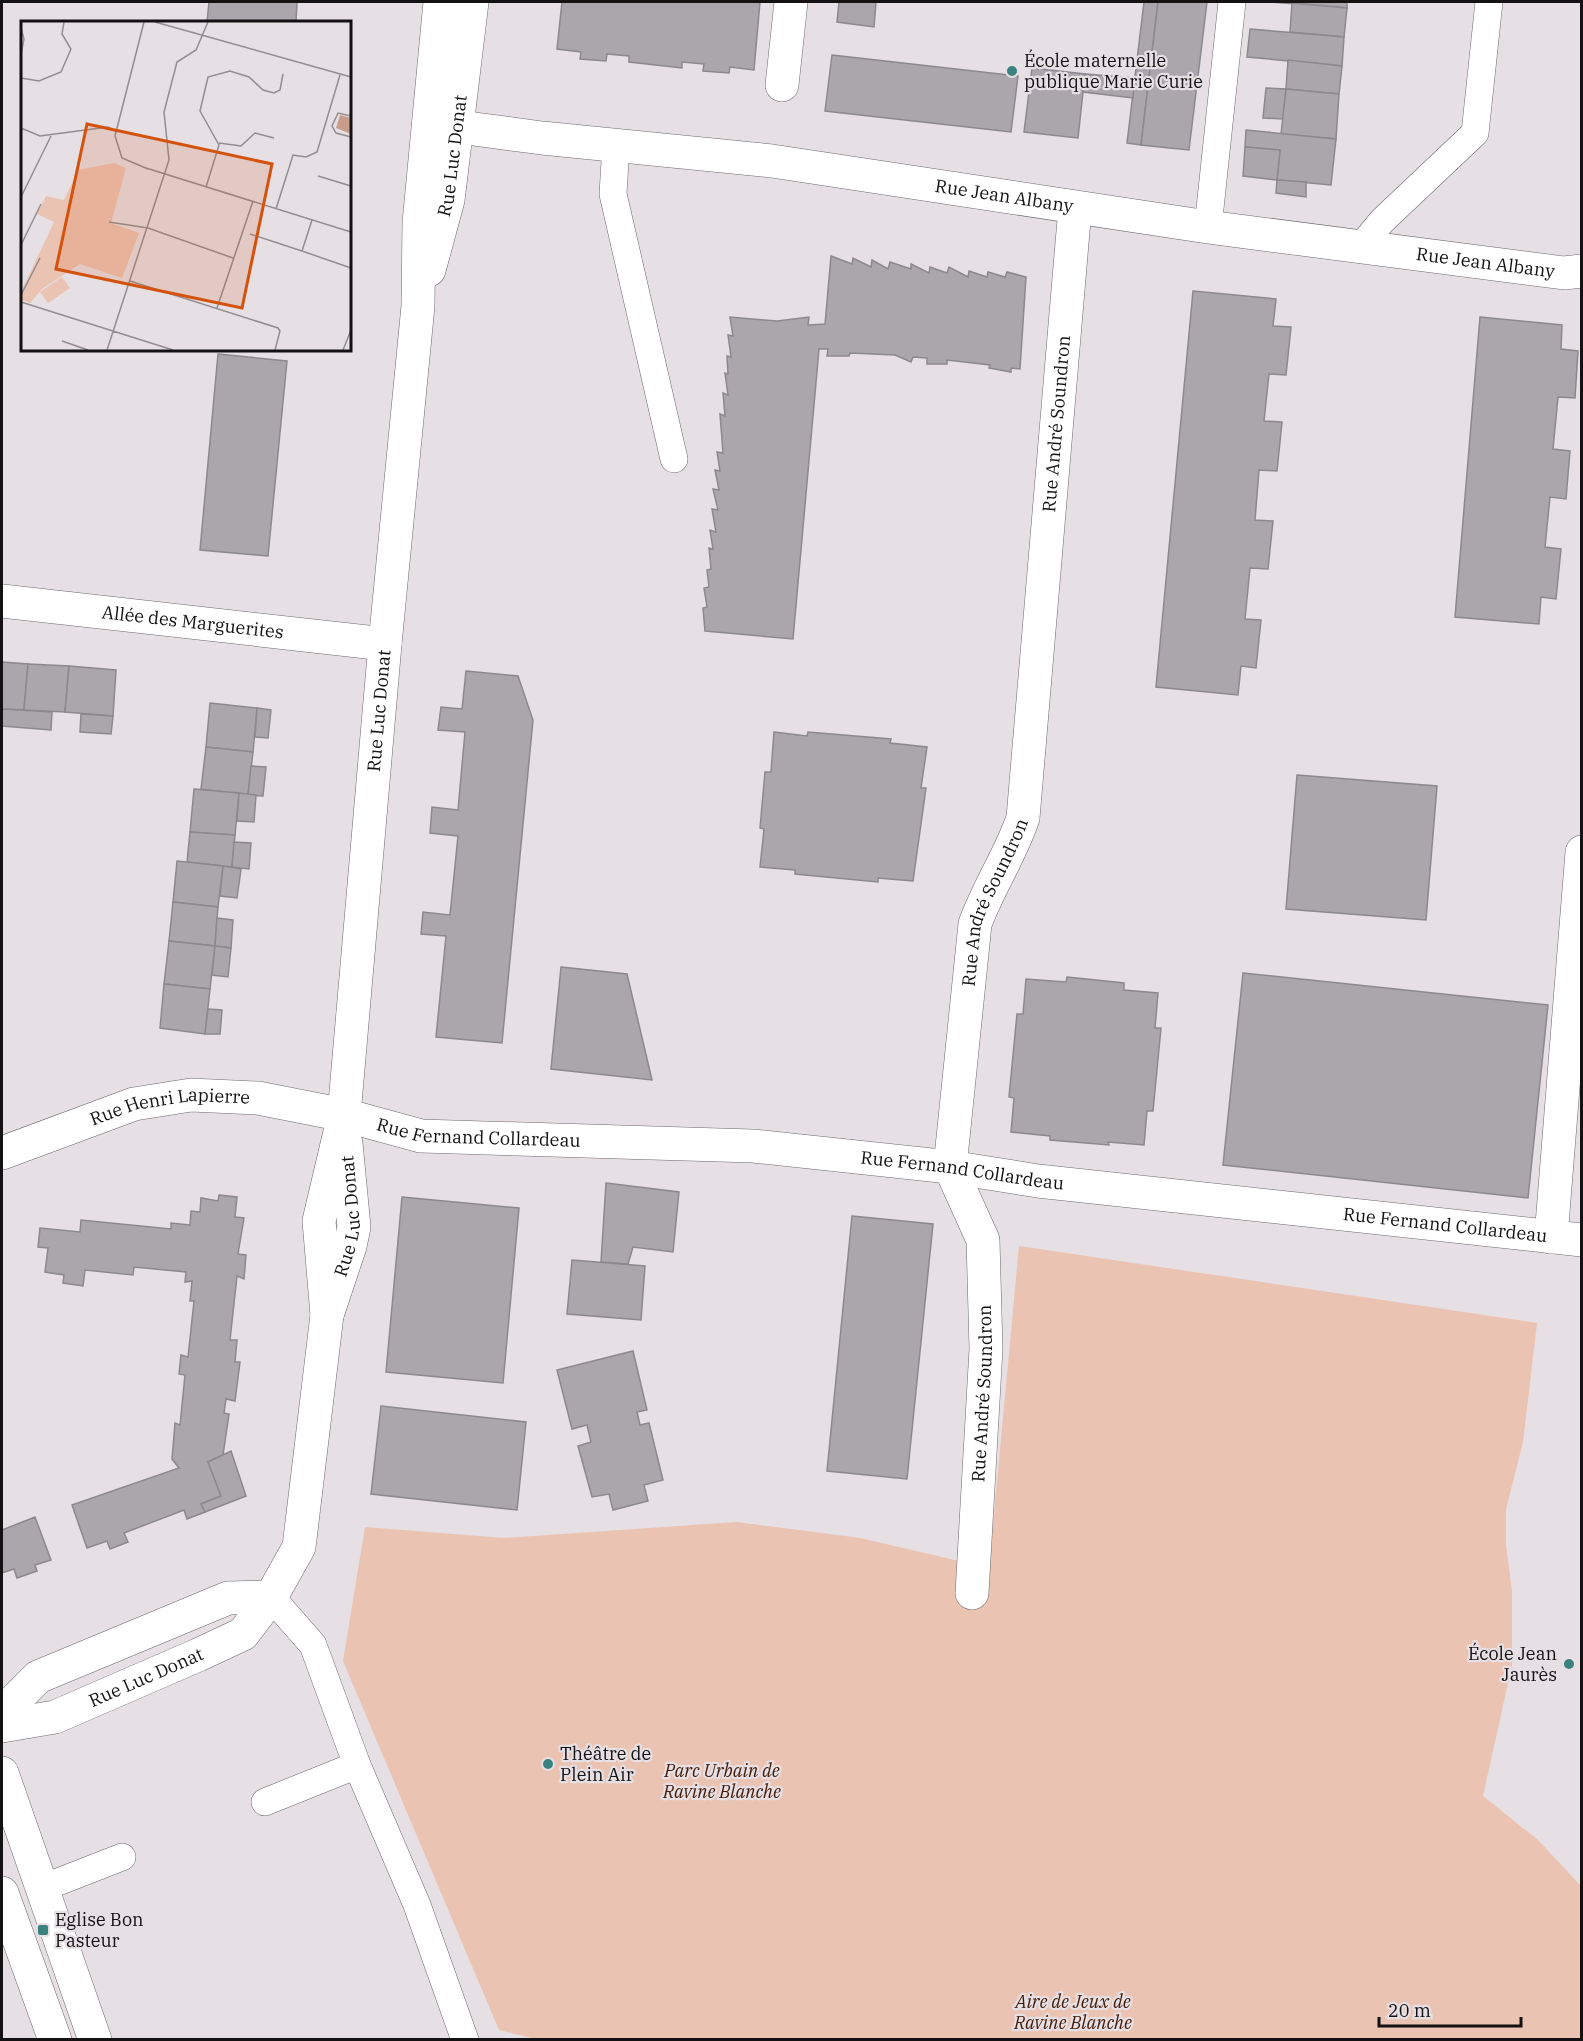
<svg xmlns="http://www.w3.org/2000/svg" width="1583" height="2041" font-family="'IBM Plex Serif',serif">
  <style>
    .green { fill: #ebc3b2 }
    .building { fill: #aaa6ac; stroke: #8c898e; stroke-width: 1.5 }
    .lines { fill: none; stroke-linecap: round; stroke-linejoin: round }
    .service-casing { stroke: #6d686b; stroke-width: 28 }
    .minor-casing { stroke: #6d686b; stroke-width: 34 }
    .tertiary-casing { stroke: #6d686b; stroke-width: 34 }
    .service { stroke: #fff; stroke-width: 27 }
    .minor { stroke: #fff; stroke-width: 33 }
    .tertiary { stroke: #fff; stroke-width: 33 }
    .poi-dot { fill: #398280; stroke: #e6dfe3; stroke-width: 2 }
    .labels { text-anchor: middle; stroke-width: 4.5; stroke-linejoin: round; paint-order: stroke }
    .poi-label { font-size: 18px; fill: #131112; stroke: #e6dfe3; text-anchor: start }
    .street-label { font-size: 18px; fill: #131112; stroke: #e6dfe3 }
    .park-label { font-size: 18px; font-style: italic; fill: #451b07; stroke: #e6dfe3 }
    .inset-road { fill: none; stroke: #928d8f; stroke-width: 1.5 }
    .view { fill: #d3520d; fill-opacity: 0.15; stroke: #d3520d; stroke-width: 3 }
    .inset-edge { fill: none; stroke: #131112; stroke-width: 3 }
  </style>
  <rect width="100%" height="100%" fill="#e6dfe3"/>
  <!-- green -->
  <polygon class="green" points="1019,1246 1537,1323 1523,1442 1506,1509 1506,1545 1512,1591 1512,1665 1483,1796 1538,1840 1581,1886 1581,2039 540,2040 499,2030 343,1661 365,1527 504,1538 736,1522 860,1538 989,1568"/>
  <!-- building -->
  <g class="building">
    <polygon points="209,2 297,2 296,22 207,22"/>
    <polygon points="562,2 760,2 754,70 730,67 729,73 703,71 704,64 682,62 682,68 629,62 629,56 607,54 606,61 580,59 581,52 557,49"/>
    <polygon points="839,2 876,2 874,27 837,22"/>
    <polygon points="1144,2 1158,2 1141,145 1127,143"/>
    <polygon points="1158,2 1207,2 1189,150 1141,145"/>
    <polygon points="1270,2 1347,2 1347,8"/>
    <polygon points="1292,3 1347,8 1344,37 1290,32"/>
    <polygon points="1250,29 1344,37 1342,66 1247,57"/>
    <polygon points="832,55 1018,76 1011,132 825,111"/>
    <polygon points="1288,60 1342,66 1339,94 1286,89"/>
    <polygon points="1032,68 1085,74 1078,138 1024,132"/>
    <polygon points="1085,74 1135,78 1133,98 1083,92"/>
    <polygon points="1266,88 1286,89 1283,119 1263,118"/>
    <polygon points="1286,89 1339,94 1336,139 1281,134"/>
    <polygon points="1246,130 1336,139 1331,185 1277,180 1280,150 1245,147"/>
    <polygon points="1245,147 1280,150 1277,180 1243,176"/>
    <polygon points="1277,180 1306,182 1306,197 1276,193"/>
    <polygon points="831,256 852,264 853,258 871,267 872,260 888,269 890,262 911,269 911,264 929,273 930,267 947,273 949,267 968,277 969,271 987,277 988,272 1005,277 1007,272 1026,277 1020,369 1011,368 1011,372 989,368 990,365 947,360 947,364 927,364 927,358 913,357 911,362 895,355 850,353 849,356 827,356 828,349 819,349 793,639 705,631 703,608 707,607 704,588 709,587 707,570 711,569 709,548 713,549 710,530 716,532 712,509 718,510 713,489 719,490 715,470 720,471 717,452 723,453 720,414 725,416 723,393 728,395 725,373 728,374 727,356 731,357 728,335 733,336 730,317 777,321 809,317 808,325 825,324"/>
    <polygon points="1193,291 1276,299 1273,326 1291,327 1286,375 1269,374 1264,421 1282,422 1277,471 1259,470 1255,520 1273,521 1268,569 1250,568 1245,619 1261,620 1256,668 1241,666 1238,695 1156,687"/>
    <polygon points="1480,317 1562,325 1561,349 1578,351 1575,398 1558,397 1553,449 1570,451 1566,499 1550,497 1545,547 1561,549 1556,599 1541,597 1539,624 1455,617"/>
    <polygon points="218,354 287,361 268,556 200,550"/>
    <polygon points="2,662 28,664 24,710 2,709"/>
    <polygon points="28,664 69,666 65,712 24,710"/>
    <polygon points="69,666 116,670 113,716 65,712"/>
    <polygon points="466,671 518,676 533,720 502,1043 436,1037 446,936 421,934 423,912 450,915 458,836 430,833 432,807 458,810 465,732 438,730 441,707 462,709"/>
    <polygon points="210,703 257,708 253,752 206,747"/>
    <polygon points="257,708 271,710 268,738 255,737"/>
    <polygon points="2,709 52,712 51,730 2,726"/>
    <polygon points="81,714 113,716 111,734 80,732"/>
    <polygon points="774,732 807,736 808,732 891,739 890,743 927,747 921,788 926,788 913,881 878,878 878,882 795,874 795,870 760,867 764,829 760,828 765,772 771,772"/>
    <polygon points="206,747 253,752 248,795 201,789"/>
    <polygon points="251,766 266,767 263,796 248,795"/>
    <polygon points="1297,775 1437,786 1426,920 1286,909"/>
    <polygon points="194,789 239,793 235,835 190,832"/>
    <polygon points="239,793 256,795 254,822 237,821"/>
    <polygon points="190,832 235,835 232,867 187,862"/>
    <polygon points="234,842 251,843 249,869 232,867"/>
    <polygon points="177,861 223,866 218,907 173,902"/>
    <polygon points="223,866 241,869 237,898 220,896"/>
    <polygon points="173,902 218,907 215,946 169,941"/>
    <polygon points="217,918 233,920 231,948 215,946"/>
    <polygon points="169,941 215,946 210,989 164,984"/>
    <polygon points="215,946 231,948 228,977 212,975"/>
    <polygon points="561,967 627,974 652,1080 551,1069"/>
    <polygon points="1243,973 1548,1005 1528,1198 1223,1165"/>
    <polygon points="1067,977 1124,983 1124,990 1158,993 1155,1028 1161,1028 1153,1111 1147,1111 1144,1145 1108,1142 1109,1145 1050,1140 1050,1136 1011,1132 1014,1098 1009,1097 1017,1014 1023,1014 1026,979 1066,982"/>
    <polygon points="164,984 210,989 205,1034 160,1028"/>
    <polygon points="208,1009 222,1010 220,1034 205,1034"/>
    <polygon points="606,1183 679,1192 673,1252 633,1247 628,1264 601,1262"/>
    <polygon points="219,1195 237,1197 235,1217 244,1218 238,1254 246,1255 244,1279 237,1276 230,1340 237,1340 235,1362 240,1362 235,1401 226,1399 224,1413 229,1414 223,1455 208,1462 221,1496 201,1504 205,1512 187,1519 184,1510 124,1533 128,1542 110,1549 107,1541 87,1548 72,1505 179,1468 172,1459 175,1423 180,1425 185,1375 179,1374 181,1355 188,1357 194,1301 190,1301 192,1281 185,1282 186,1272 134,1267 133,1275 85,1270 83,1286 63,1283 64,1275 45,1272 48,1248 38,1247 40,1228 80,1232 81,1220 171,1229 171,1223 190,1225 191,1211 200,1212 201,1198 218,1201"/>
    <polygon points="402,1197 519,1208 503,1383 386,1372"/>
    <polygon points="852,1216 933,1224 907,1479 827,1471"/>
    <polygon points="572,1260 645,1266 641,1320 567,1314"/>
    <polygon points="633,1351 647,1410 637,1412 640,1425 649,1423 663,1480 644,1485 648,1501 613,1510 609,1494 592,1497 578,1446 591,1442 587,1425 572,1429 557,1370"/>
    <polygon points="381,1406 526,1422 517,1510 371,1494"/>
    <polygon points="231,1451 246,1496 205,1512 201,1504 221,1496 208,1462"/>
    <polygon points="35,1517 51,1560 35,1565 37,1571 17,1578 14,1569 2,1573 2,1530"/>
  </g>
  <g class="lines">
    <!-- service casing -->
    <g class="service-casing">
      <g id="service">
        <polyline points="616,145 613,194 674,459"/>
        <polyline points="1208,227 1232,2"/>
        <polyline points="1359,249 1382,221 1475,133 1489,2"/>
        <polyline points="271,1597 313,1645 357,1765 417,1905 465,2040"/>
        <polyline points="265,1802 357,1765"/>
        <polyline points="40,1889 122,1857"/>
      </g>
    </g>
    <!-- minor casing -->
    <g class="minor-casing">
      <g id="minor">
        <polyline points="782,85 791,2"/>
        <path id="s1" d="M429 123 542 138 772 161 1208 227 1564 273 1582 271"/>
        <path id="s2" d="M2 601 385 644"/>
        <path id="s3" d="M2 1153 134 1104 191 1095 258 1098 344 1115 421 1136 753 1146 950 1167 1038 1181 1582 1240"/>
        <polyline points="1551,1237 1582,852"/>
        <path id="s4" d="M972 1593 986 1349 983 1240 950 1167 975 924C988 888 1010 856 1023 818L1075 208"/>
      </g>
    </g>
    <!-- tertiary casing -->
    <g class="tertiary-casing">
      <g id="tertiary">
        <path id="s5" d="M429 270 448 200 472 2"/>
        <path id="s6" d="M327 1315 319 1221 344 1115 385 644 418 306 419 223 440 2"/>
        <polyline points="2,1713 38,1677 228,1598 271,1597"/>
        <path id="s7" d="M2 1726 55 1717 198 1655 243 1634 271 1597 299 1547 327 1315 350 1246 354 1227 346 1143"/>
        <polyline points="2,1773 95,2040"/>
        <polyline points="2,1893 55,2040"/>
      </g>
    </g>
    <!-- service -->
    <use href="#service" class="service"/>
    <!-- minor -->
    <use href="#minor" class="minor"/>
    <!-- tertiary -->
    <use href="#tertiary" class="tertiary"/>
  </g>
  <!-- markers -->
  <g class="poi-dot">
    <circle cx="1012" cy="71" r="6"/>
    <circle cx="1569" cy="1664" r="6"/>
    <circle cx="548" cy="1764" r="6"/>
    <rect x="37" y="1924" width="12" height="12" rx="3"/>
  </g>
  <g class="labels">
    <!-- poi labels -->
    <g class="poi-label">
      <text x="1024" y="67">École maternelle<tspan x="1024" dy="21">publique Marie Curie</tspan></text>
      <text x="1557" y="1660" text-anchor="end">École Jean<tspan x="1557" dy="21">Jaurès</tspan></text>
      <text x="560" y="1760">Théâtre de<tspan x="560" dy="21">Plein Air</tspan></text>
      <text x="55" y="1926">Eglise Bon<tspan x="55" dy="21">Pasteur</tspan></text>
    </g>
    <!-- street labels -->
    <g class="street-label">
      <text dy="6" stroke="none"><textPath href="#s5" startOffset="117">Rue Luc Donat</textPath></text>
      <text dy="6" stroke="none"><textPath href="#s1" startOffset="580">Rue Jean Albany</textPath></text>
      <text dy="6" stroke="none"><textPath href="#s1" startOffset="1066">Rue Jean Albany</textPath></text>
      <text dy="6" stroke="none"><textPath href="#s4" startOffset="1190">Rue André Soundron</textPath></text>
      <text dy="6" stroke="none"><textPath href="#s2" startOffset="192">Allée des Marguerites</textPath></text>
      <text dy="6" stroke="none"><textPath href="#s6" startOffset="609">Rue Luc Donat</textPath></text>
      <text dy="6" stroke="none"><textPath href="#s4" startOffset="704">Rue André Soundron</textPath></text>
      <text dy="6" stroke="none"><textPath href="#s3" startOffset="176">Rue Henri Lapierre</textPath></text>
      <text dy="6" stroke="none"><textPath href="#s3" startOffset="490">Rue Fernand Collardeau</textPath></text>
      <text dy="6" stroke="none"><textPath href="#s3" startOffset="976">Rue Fernand Collardeau</textPath></text>
      <text dy="6" stroke="none"><textPath href="#s7" startOffset="699">Rue Luc Donat</textPath></text>
      <text dy="6" stroke="none"><textPath href="#s3" startOffset="1462">Rue Fernand Collardeau</textPath></text>
      <text dy="6" stroke="none"><textPath href="#s4" startOffset="200">Rue André Soundron</textPath></text>
      <text dy="6" stroke="none"><textPath href="#s7" startOffset="153">Rue Luc Donat</textPath></text>
    </g>
    <!-- park labels -->
    <g class="park-label">
      <text x="722" y="1777">Parc Urbain de<tspan x="722" dy="21">Ravine Blanche</tspan></text>
      <text x="1073" y="2008">Aire de Jeux de<tspan x="1073" dy="21">Ravine Blanche</tspan></text>
    </g>
  </g>
  <!-- overview -->
  <g transform="translate(21 21)">
    <rect width="330" height="330" fill="#e6dfe3"/>
    <path d="M93 142 105 147 90 202 118 212 101 257 59 243 21 268 9 282 0 279V271L33 201 16 193 25 175 43 179 57 149ZM41 256 49 267 27 282 19 271Z" fill="#ebc3b2"/>
    <path d="M319 94 330 97V113L315 107Z" fill="#c89c8a"/>
    <path class="inset-road" d="M123 1 94 115 101 137 127 148M134 1 330 56M0 7 3 18 0 33M0 57 18 60 40 51 50 28 41 13 43 1M330 95 317 92 311 105 315 112 330 116M0 107 19 115 87 106 96 111M198 122 220 125 234 112 253 117M125 147 330 211M297 155 330 165M185 166 198 124 179 90 187 56 209 50 228 56 242 69 253 72 259 69 262 53M0 176 30 115M255 188 272 134 285 136 296 131 319 54M291 199 281 230 330 247M88 201 127 207 212 237M229 213 281 230M0 224 20 183M109 260 257 307 259 310 254 329M0 274 19 237M0 281 152 329M196 287 232 180M41 320 67 329M86 329 148 139 143 91 156 41 175 29 187 1M322 329 330 309"/>
    <path class="view" d="M66 103 251 143 221 287 35 248Z"/>
    <rect width="330" height="330" class="inset-edge"/>
  </g>
  <!-- border -->
  <rect width="1583" height="2041" fill="none" stroke="#131112" stroke-width="6"/>
  <!-- scale -->
  <path d="M1379 2017v9h142v-9" fill="none" stroke="#131112" stroke-width="3"/>
  <text x="1388" y="2017" font-size="18" fill="#131112" stroke="#e6dfe3" stroke-width="4.5" paint-order="stroke">20 m</text>
</svg>
